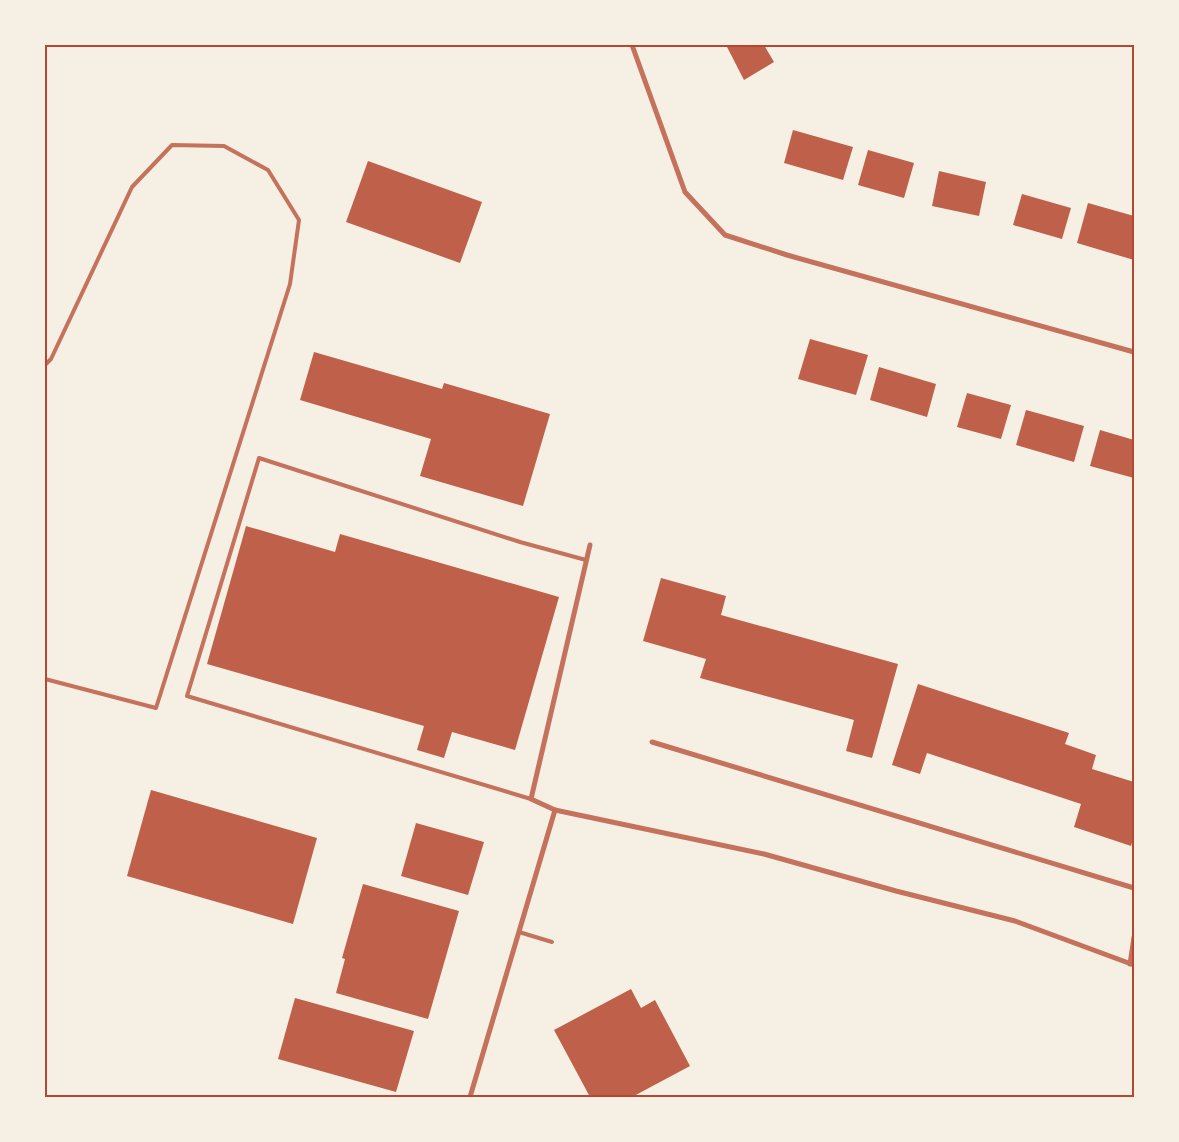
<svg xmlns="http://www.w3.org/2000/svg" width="1179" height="1142" font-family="Commissioner,sans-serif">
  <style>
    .building { fill: #bf614a }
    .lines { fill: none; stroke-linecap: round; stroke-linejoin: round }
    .service { stroke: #c5725c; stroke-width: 4 }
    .minor { stroke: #c5725c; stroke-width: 5 }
    .neatline { fill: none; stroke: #b5482f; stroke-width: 2 }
  </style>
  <rect width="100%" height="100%" fill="#f6efe4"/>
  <!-- building -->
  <g class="building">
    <polygon points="726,45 764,45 774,62 744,80"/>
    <polygon points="793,130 853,147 843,180 784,163"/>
    <polygon points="868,150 914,163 904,198 858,185"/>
    <polygon points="368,161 482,202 460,263 346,222"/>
    <polygon points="939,171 986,182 979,216 932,206"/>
    <polygon points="1022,194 1071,208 1062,239 1013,225"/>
    <polygon points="1088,203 1134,216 1134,260 1077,243"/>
    <polygon points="810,339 868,355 856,395 798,379"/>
    <polygon points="314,352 442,389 444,383 550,414 523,506 420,476 431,439 300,400"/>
    <polygon points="879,367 936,384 927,417 870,400"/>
    <polygon points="967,393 1011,405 1001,439 957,427"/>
    <polygon points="1026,410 1084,426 1074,462 1016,445"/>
    <polygon points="1100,430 1134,440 1134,478 1090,466"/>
    <polygon points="246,526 335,552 340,534 559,597 515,750 452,732 444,758 417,750 424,726 207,664"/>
    <polygon points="661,578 726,596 721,615 898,664 872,758 846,751 854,720 700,678 706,659 643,641"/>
    <polygon points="918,684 1069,733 1065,744 1096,755 1092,769 1134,782 1134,836 1131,846 1074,827 1081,804 927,753 920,774 892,765"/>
    <polygon points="151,790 317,838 293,924 127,876"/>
    <polygon points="416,823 484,842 468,895 401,876"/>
    <polygon points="363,884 459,911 428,1019 336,993 345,959 342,958"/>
    <polygon points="631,989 641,1008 655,1000 690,1066 632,1097 590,1097 554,1030"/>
    <polygon points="295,998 414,1031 396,1092 278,1059"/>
  </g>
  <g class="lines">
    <!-- service -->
    <g class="service">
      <polyline points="45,365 51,359 132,187 172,145 224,146 268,170 299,220 290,284 156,708 45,679"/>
      <polyline points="531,799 187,696 259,458 520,542 586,560"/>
      <polyline points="519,932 552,942"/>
    </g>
    <!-- minor -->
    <g class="minor">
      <polyline points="632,45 685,192 725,235 787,255 1134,352"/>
      <polyline points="652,742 1134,888"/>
      <polyline points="555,810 764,854 896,891 1015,921 1134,965"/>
      <polyline points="1130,964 1134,937"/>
      <polyline points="470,1097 555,810 531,799 590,545"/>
    </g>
  </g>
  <!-- border -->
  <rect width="1179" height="1142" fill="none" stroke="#f6efe4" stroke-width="92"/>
  <rect x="46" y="46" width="1087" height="1050" class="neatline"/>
</svg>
